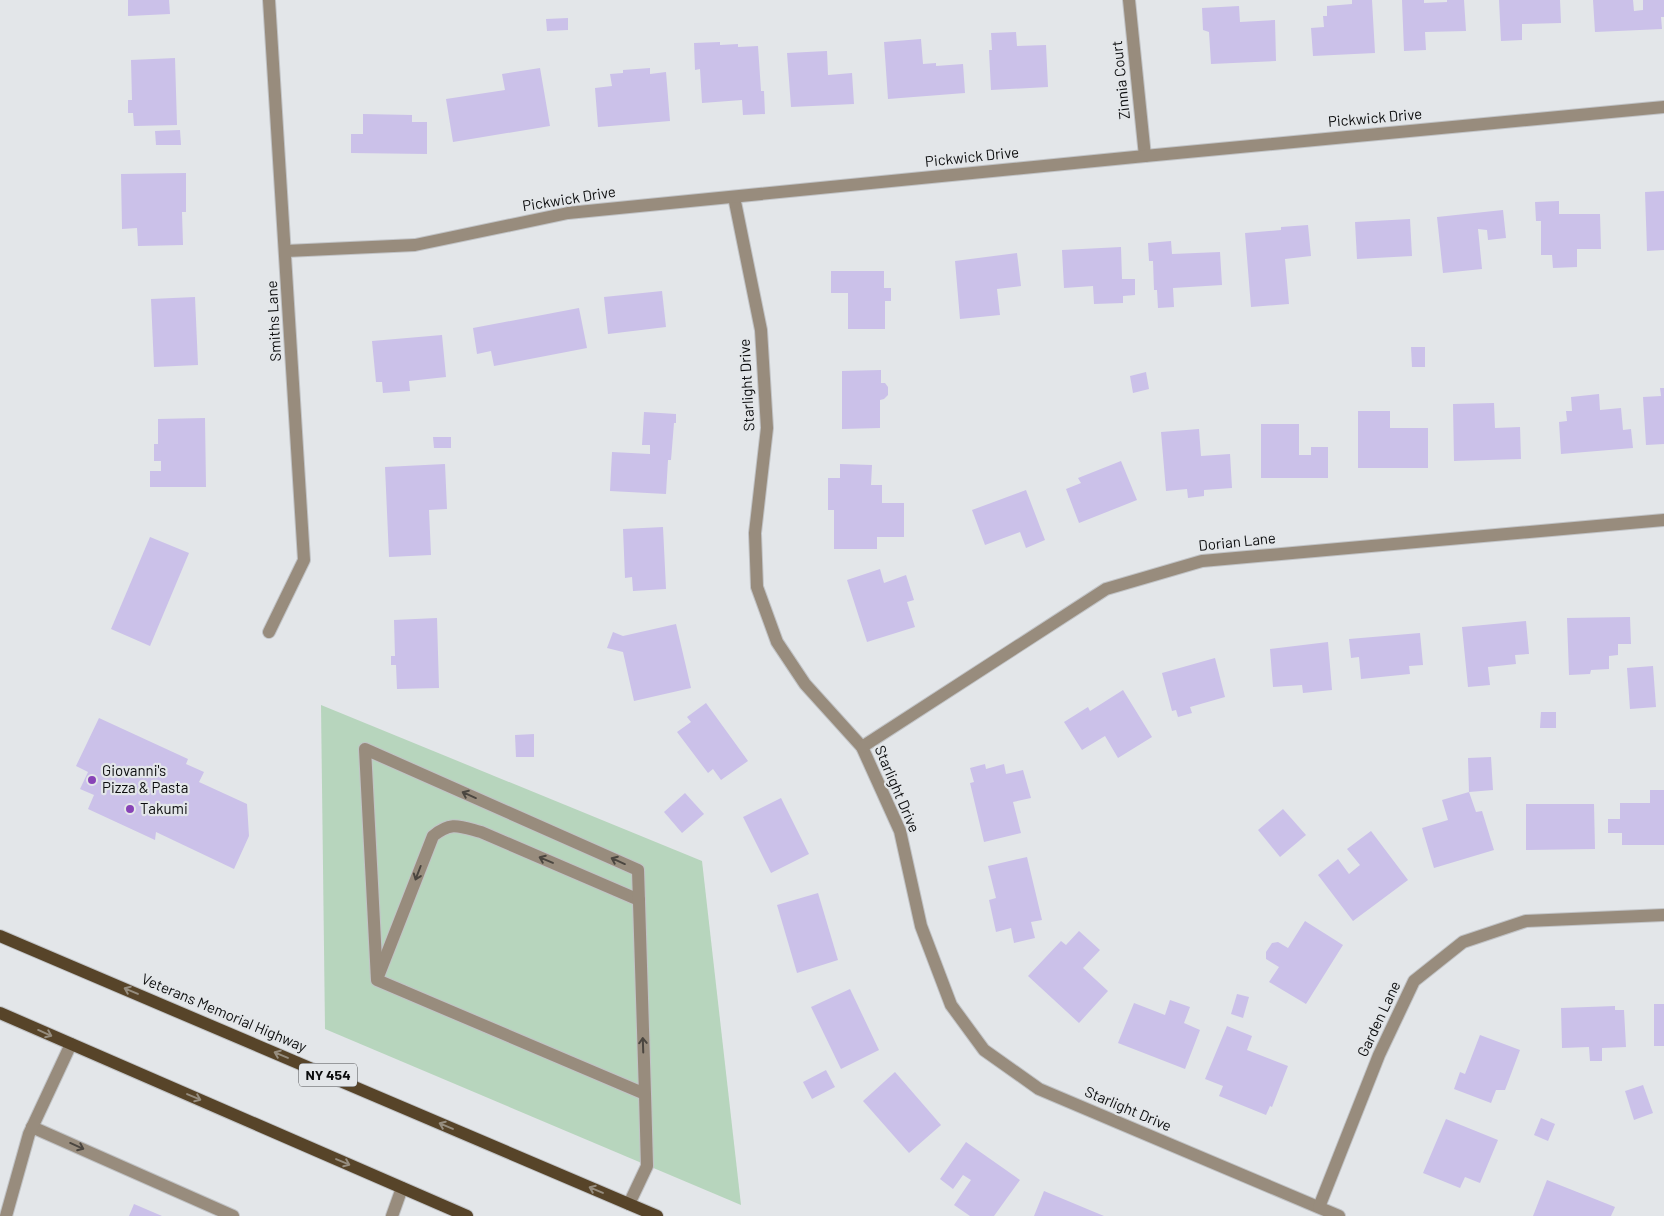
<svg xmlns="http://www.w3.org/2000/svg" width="1664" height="1216" font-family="Barlow,sans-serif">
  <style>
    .green { fill: #b7d5bd }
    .building { fill: #cbc1e9 }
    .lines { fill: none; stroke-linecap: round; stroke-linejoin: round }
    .minor-casing { stroke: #c1c3c6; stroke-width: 14 }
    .major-casing { stroke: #c1c3c6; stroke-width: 14 }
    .minor { stroke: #988c7d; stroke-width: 12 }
    .major { stroke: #574429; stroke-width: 12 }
    .oneway { stroke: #4b4640 }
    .oneway2 { stroke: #968d7f }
    .poi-dot { fill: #8843b7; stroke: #e3e6e9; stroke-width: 2 }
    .labels { text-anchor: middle; stroke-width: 4.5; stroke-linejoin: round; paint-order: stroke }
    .shield { fill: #e3e6e9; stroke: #4c4e50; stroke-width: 1 }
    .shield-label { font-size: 14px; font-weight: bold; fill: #0c0d0e }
    .street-label { font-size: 15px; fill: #0c0d0e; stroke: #e3e6e9 }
    .poi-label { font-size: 15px; fill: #0c0d0e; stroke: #e3e6e9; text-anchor: start }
  </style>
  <rect width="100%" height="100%" fill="#e3e6e9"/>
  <!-- green -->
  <polygon class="green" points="321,705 702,861 741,1205 325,1029"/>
  <!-- building -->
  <g class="building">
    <polygon points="128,0 169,0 170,14 128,16"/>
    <polygon points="1352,0 1372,0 1375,53 1313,56 1311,28 1324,27 1323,16 1327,16 1327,6 1352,4"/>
    <polygon points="1402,0 1424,0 1424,3 1447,2 1447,0 1464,0 1466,31 1425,32 1426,50 1404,51"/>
    <polygon points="1499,0 1560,0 1561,23 1522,24 1522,40 1501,41"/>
    <polygon points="1593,0 1633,0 1634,11 1643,10 1643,0 1664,0 1664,17 1661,17 1662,29 1595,32"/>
    <polygon points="1239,6 1240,22 1275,20 1276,61 1211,64 1209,32 1203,30 1202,8"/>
    <polygon points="568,18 568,30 547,31 546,19"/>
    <polygon points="1016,32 1017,46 1046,45 1048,87 991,90 989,50 992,50 991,33"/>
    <polygon points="921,39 923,64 936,63 936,66 963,64 965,93 888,99 884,42"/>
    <polygon points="720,42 720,45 738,44 738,47 758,46 761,91 764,91 765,114 743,115 742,100 702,103 700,69 695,70 694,43"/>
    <polygon points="827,51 828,75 852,73 854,104 791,107 787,53"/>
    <polygon points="175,58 177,125 134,126 133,113 128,113 128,100 132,100 131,60"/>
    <polygon points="540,68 550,126 453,142 446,99 505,90 502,74"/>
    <polygon points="650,68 650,74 666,72 670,121 598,127 595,88 612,86 610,74 623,73 623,70"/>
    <polygon points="363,114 412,115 412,122 427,122 427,154 351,153 351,134 363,134"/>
    <polygon points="180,130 181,145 156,145 155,131"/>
    <polygon points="186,173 186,212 182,212 183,245 138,246 137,228 122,229 121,174"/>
    <polygon points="1664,191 1664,250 1647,251 1645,192"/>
    <polygon points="1559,201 1559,214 1600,214 1601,249 1577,249 1577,267 1553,268 1552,255 1541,255 1541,221 1536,221 1535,202"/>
    <polygon points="1503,210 1506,238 1488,240 1487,230 1478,229 1482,269 1443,273 1437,217"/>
    <polygon points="1410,219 1412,256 1357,259 1355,222"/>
    <polygon points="1308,225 1311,256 1285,259 1289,304 1251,307 1245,233 1281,230 1281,227"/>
    <polygon points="1171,241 1172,254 1220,252 1222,285 1173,288 1174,307 1158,308 1157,290 1154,290 1153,261 1149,261 1148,243"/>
    <polygon points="1121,247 1122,279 1135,279 1135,295 1123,296 1123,303 1094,304 1093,286 1064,288 1062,250"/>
    <polygon points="1017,253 1021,286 997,289 1000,315 960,319 955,261"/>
    <polygon points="831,271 884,271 884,288 891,288 891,301 885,301 885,329 848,329 848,293 831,293"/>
    <polygon points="662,291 666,327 608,334 604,297"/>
    <polygon points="195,297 198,365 154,367 151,299"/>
    <polygon points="579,308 587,348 494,366 491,351 477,354 473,328"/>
    <polygon points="442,335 446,377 409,381 410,391 383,393 382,382 376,382 372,341"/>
    <polygon points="1411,347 1425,347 1425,367 1412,367"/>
    <polygon points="881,370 881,383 885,383 888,387 888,395 884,399 880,400 880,428 842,429 842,371"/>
    <polygon points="1146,372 1149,389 1133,393 1130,376"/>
    <polygon points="1660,388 1664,388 1664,444 1646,445 1643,397 1661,396"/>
    <polygon points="1599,394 1600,410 1621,408 1623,430 1631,429 1633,448 1561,454 1559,422 1567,421 1566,411 1572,411 1571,397"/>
    <polygon points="1494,403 1495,428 1520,427 1521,459 1454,461 1453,404"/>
    <polygon points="1358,411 1390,411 1390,428 1428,428 1428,468 1358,468"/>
    <polygon points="644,412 676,414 676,423 674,423 671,460 668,460 666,494 610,491 612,452 650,454 650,445 642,445"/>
    <polygon points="205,418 206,487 150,487 150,471 161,471 161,461 154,461 154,444 158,444 158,419"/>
    <polygon points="1261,424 1299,424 1299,455 1311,455 1311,447 1328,447 1328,478 1261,478"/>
    <polygon points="1199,429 1201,456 1230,454 1232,488 1204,490 1204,496 1188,498 1187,489 1166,491 1161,432"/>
    <polygon points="433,437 451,437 451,448 434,448"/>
    <polygon points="1121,461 1137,500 1079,523 1066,489 1081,483 1078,478"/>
    <polygon points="445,464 447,509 429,510 431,555 389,557 385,467"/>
    <polygon points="840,464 872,465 871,485 882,485 882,503 904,503 904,537 877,537 877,549 834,549 834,510 828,510 828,478 840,478"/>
    <polygon points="1026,490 1045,540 1026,548 1020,532 985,545 972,510"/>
    <polygon points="663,527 666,589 633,591 632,577 625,578 623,529"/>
    <polygon points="150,537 189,553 150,646 111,629"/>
    <polygon points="880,569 884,583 906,575 914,600 907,602 915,627 867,642 847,580"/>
    <polygon points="1630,617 1631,644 1618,644 1618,655 1609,656 1609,669 1591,670 1590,674 1569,675 1567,618"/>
    <polygon points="437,618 439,688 397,689 396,665 391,665 391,656 395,656 394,620"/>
    <polygon points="1526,621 1529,654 1515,655 1516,664 1488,667 1490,685 1468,687 1462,627"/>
    <polygon points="676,624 691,688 634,701 623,652 607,648 613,632 623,636"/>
    <polygon points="1420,633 1423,665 1409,666 1410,674 1361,679 1359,657 1351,658 1349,639"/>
    <polygon points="1328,642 1332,690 1303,693 1302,685 1273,687 1270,649"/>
    <polygon points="1215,658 1225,697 1190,707 1192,713 1178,717 1176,710 1172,711 1162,673"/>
    <polygon points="1653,666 1656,707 1630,709 1627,668"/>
    <polygon points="1123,690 1152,737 1118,758 1105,736 1082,750 1064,722 1088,707 1090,711"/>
    <polygon points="706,703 748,761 721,780 713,769 708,773 677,732 691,722 687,717"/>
    <polygon points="1541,712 1556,712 1556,728 1540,728"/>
    <polygon points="99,718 188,759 186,764 204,772 199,782 247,804 249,836 234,869 156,832 155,840 88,809 94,795 80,789 88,772 76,766"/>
    <polygon points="534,734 534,757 516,757 515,735"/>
    <polygon points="1491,757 1493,790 1469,792 1468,758"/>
    <polygon points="985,764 986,769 1004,764 1006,774 1023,770 1031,798 1013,802 1021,833 984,842 970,783 974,782 970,768"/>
    <polygon points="1650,790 1664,790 1664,845 1622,845 1622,833 1608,833 1608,819 1620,819 1620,803 1650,803"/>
    <polygon points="1469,792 1476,812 1482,811 1494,850 1434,868 1422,828 1448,820 1442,800"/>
    <polygon points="685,793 704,814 682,833 664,812"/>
    <polygon points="781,798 809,854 771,873 743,817"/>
    <polygon points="1526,804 1594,804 1595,849 1526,850"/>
    <polygon points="1283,809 1306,835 1280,857 1258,830"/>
    <polygon points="1371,831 1408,880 1353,921 1318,875 1338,859 1349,874 1360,865 1347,849"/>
    <polygon points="1027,857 1042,920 1031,922 1035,938 1014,943 1011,928 996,932 989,900 996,898 988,866"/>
    <polygon points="818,893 838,960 797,973 777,905"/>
    <polygon points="1305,921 1343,945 1306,1004 1269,982 1279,967 1266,959 1266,952 1272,943 1278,942 1288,948"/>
    <polygon points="1079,931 1100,950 1083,968 1108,991 1079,1023 1028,976 1061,941 1066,945"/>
    <polygon points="850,989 879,1050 841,1069 811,1007"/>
    <polygon points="1237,994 1249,997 1243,1018 1231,1014"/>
    <polygon points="1170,1000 1190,1007 1184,1023 1200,1030 1185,1069 1118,1043 1134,1003 1165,1015"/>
    <rect x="1654" y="1004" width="10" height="42"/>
    <polygon points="1615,1006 1615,1010 1624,1010 1626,1047 1602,1048 1602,1061 1590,1061 1589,1047 1562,1048 1561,1008"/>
    <polygon points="1227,1026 1252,1036 1247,1050 1288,1066 1272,1107 1270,1106 1266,1115 1219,1096 1223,1086 1205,1079"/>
    <polygon points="1480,1035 1520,1050 1505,1090 1496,1090 1491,1103 1454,1089 1460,1072 1465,1074"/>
    <polygon points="826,1070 835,1087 812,1099 803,1082"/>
    <polygon points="895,1072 941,1125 909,1153 863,1101"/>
    <polygon points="1643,1085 1653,1113 1634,1120 1625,1091"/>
    <polygon points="1541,1118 1555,1124 1548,1141 1534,1135"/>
    <polygon points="1446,1119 1498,1140 1480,1183 1465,1177 1460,1188 1423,1173"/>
    <polygon points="966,1142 1020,1180 994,1216 970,1216 954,1205 971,1180 963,1175 953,1189 940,1179"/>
    <polygon points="1547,1180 1615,1207 1611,1216 1533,1216"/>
    <polygon points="1044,1191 1104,1216 1034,1216"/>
    <polygon points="134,1204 162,1216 129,1216"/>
  </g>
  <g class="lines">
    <!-- minor casing -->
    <g class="minor-casing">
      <g id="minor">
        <polyline points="1129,0 1145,156"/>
        <polyline points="734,197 761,330 767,428 755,533 757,587 777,642 805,684 862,747 900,831 921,926 951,1005 984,1050 1039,1089 1339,1216"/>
        <polyline points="286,251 415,245 568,213 1145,156 1664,107"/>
        <polyline points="269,632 304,560 269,0"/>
        <polyline points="862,747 1106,589 1202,561 1664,520"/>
        <path d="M379 974 433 836C451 821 459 826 481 832L639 900"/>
        <polyline points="32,1127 233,1216"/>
        <polyline points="629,1204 647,1166 645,1094 377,980 365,749 638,870 645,1094"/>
        <polyline points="1319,1207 1379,1055 1414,981 1463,942 1526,921 1664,915"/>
        <polyline points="6,1216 29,1134 71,1044"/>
        <polyline points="392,1216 402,1188"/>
      </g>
    </g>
    <!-- major casing -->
    <g class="major-casing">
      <g id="major">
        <polyline points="0,936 657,1216"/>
        <polyline points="0,1013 467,1216"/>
      </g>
    </g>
    <!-- minor -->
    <use href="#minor" class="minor"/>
    <!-- major -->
    <use href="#major" class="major"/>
  </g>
  <!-- one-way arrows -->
  <defs><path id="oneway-shaft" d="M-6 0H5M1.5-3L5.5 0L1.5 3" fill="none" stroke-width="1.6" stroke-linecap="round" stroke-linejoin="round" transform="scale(1.25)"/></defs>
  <g class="oneway">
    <use href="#oneway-shaft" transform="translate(469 795) rotate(-156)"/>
    <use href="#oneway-shaft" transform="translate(546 860) rotate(-157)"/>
    <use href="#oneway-shaft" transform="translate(618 861) rotate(-156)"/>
    <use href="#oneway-shaft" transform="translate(418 873) rotate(111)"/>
    <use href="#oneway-shaft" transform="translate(643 1045) rotate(-92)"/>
    <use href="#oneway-shaft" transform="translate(77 1146) rotate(24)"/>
  </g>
  <g class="oneway2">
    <use href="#oneway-shaft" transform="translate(131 991) rotate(-157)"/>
    <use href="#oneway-shaft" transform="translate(45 1033) rotate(24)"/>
    <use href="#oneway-shaft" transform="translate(281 1055) rotate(-157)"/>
    <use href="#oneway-shaft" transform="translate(194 1097) rotate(23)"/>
    <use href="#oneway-shaft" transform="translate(446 1126) rotate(-157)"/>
    <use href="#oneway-shaft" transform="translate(343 1162) rotate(23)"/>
    <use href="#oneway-shaft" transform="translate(596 1190) rotate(-157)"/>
  </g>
  <!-- markers -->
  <g class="poi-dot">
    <circle cx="92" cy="780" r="5"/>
    <circle cx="130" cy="809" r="5"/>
  </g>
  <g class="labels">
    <!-- shield labels -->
    <rect class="shield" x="299" y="1063.5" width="58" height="23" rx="4"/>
    <g class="shield-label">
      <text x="328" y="1080">NY 454</text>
    </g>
    <!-- street labels -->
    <g class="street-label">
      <text transform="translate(1121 80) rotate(-96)" y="5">Zinnia Court</text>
      <text transform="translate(1375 118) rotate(-5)" y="5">Pickwick Drive</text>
      <text transform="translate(972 157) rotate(-6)" y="5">Pickwick Drive</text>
      <text transform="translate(569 199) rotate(-9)" y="5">Pickwick Drive</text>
      <text transform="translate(274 321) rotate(-93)" y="5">Smiths Lane</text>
      <text transform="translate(747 385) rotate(-93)" y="5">Starlight Drive</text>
      <text transform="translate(1237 542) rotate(-6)" y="5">Dorian Lane</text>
      <text transform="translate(897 789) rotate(67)" y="5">Starlight Drive</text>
      <text transform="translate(224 1013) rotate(23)" y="5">Veterans Memorial Highway</text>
      <text transform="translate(1379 1019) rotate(-65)" y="5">Garden Lane</text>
      <text transform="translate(1128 1109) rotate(23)" y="5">Starlight Drive</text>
    </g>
    <!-- poi labels -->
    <g class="poi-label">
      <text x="102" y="776">Giovanni's<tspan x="102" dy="17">Pizza &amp; Pasta</tspan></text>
      <text x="140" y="814">Takumi</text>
    </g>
  </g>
</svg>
